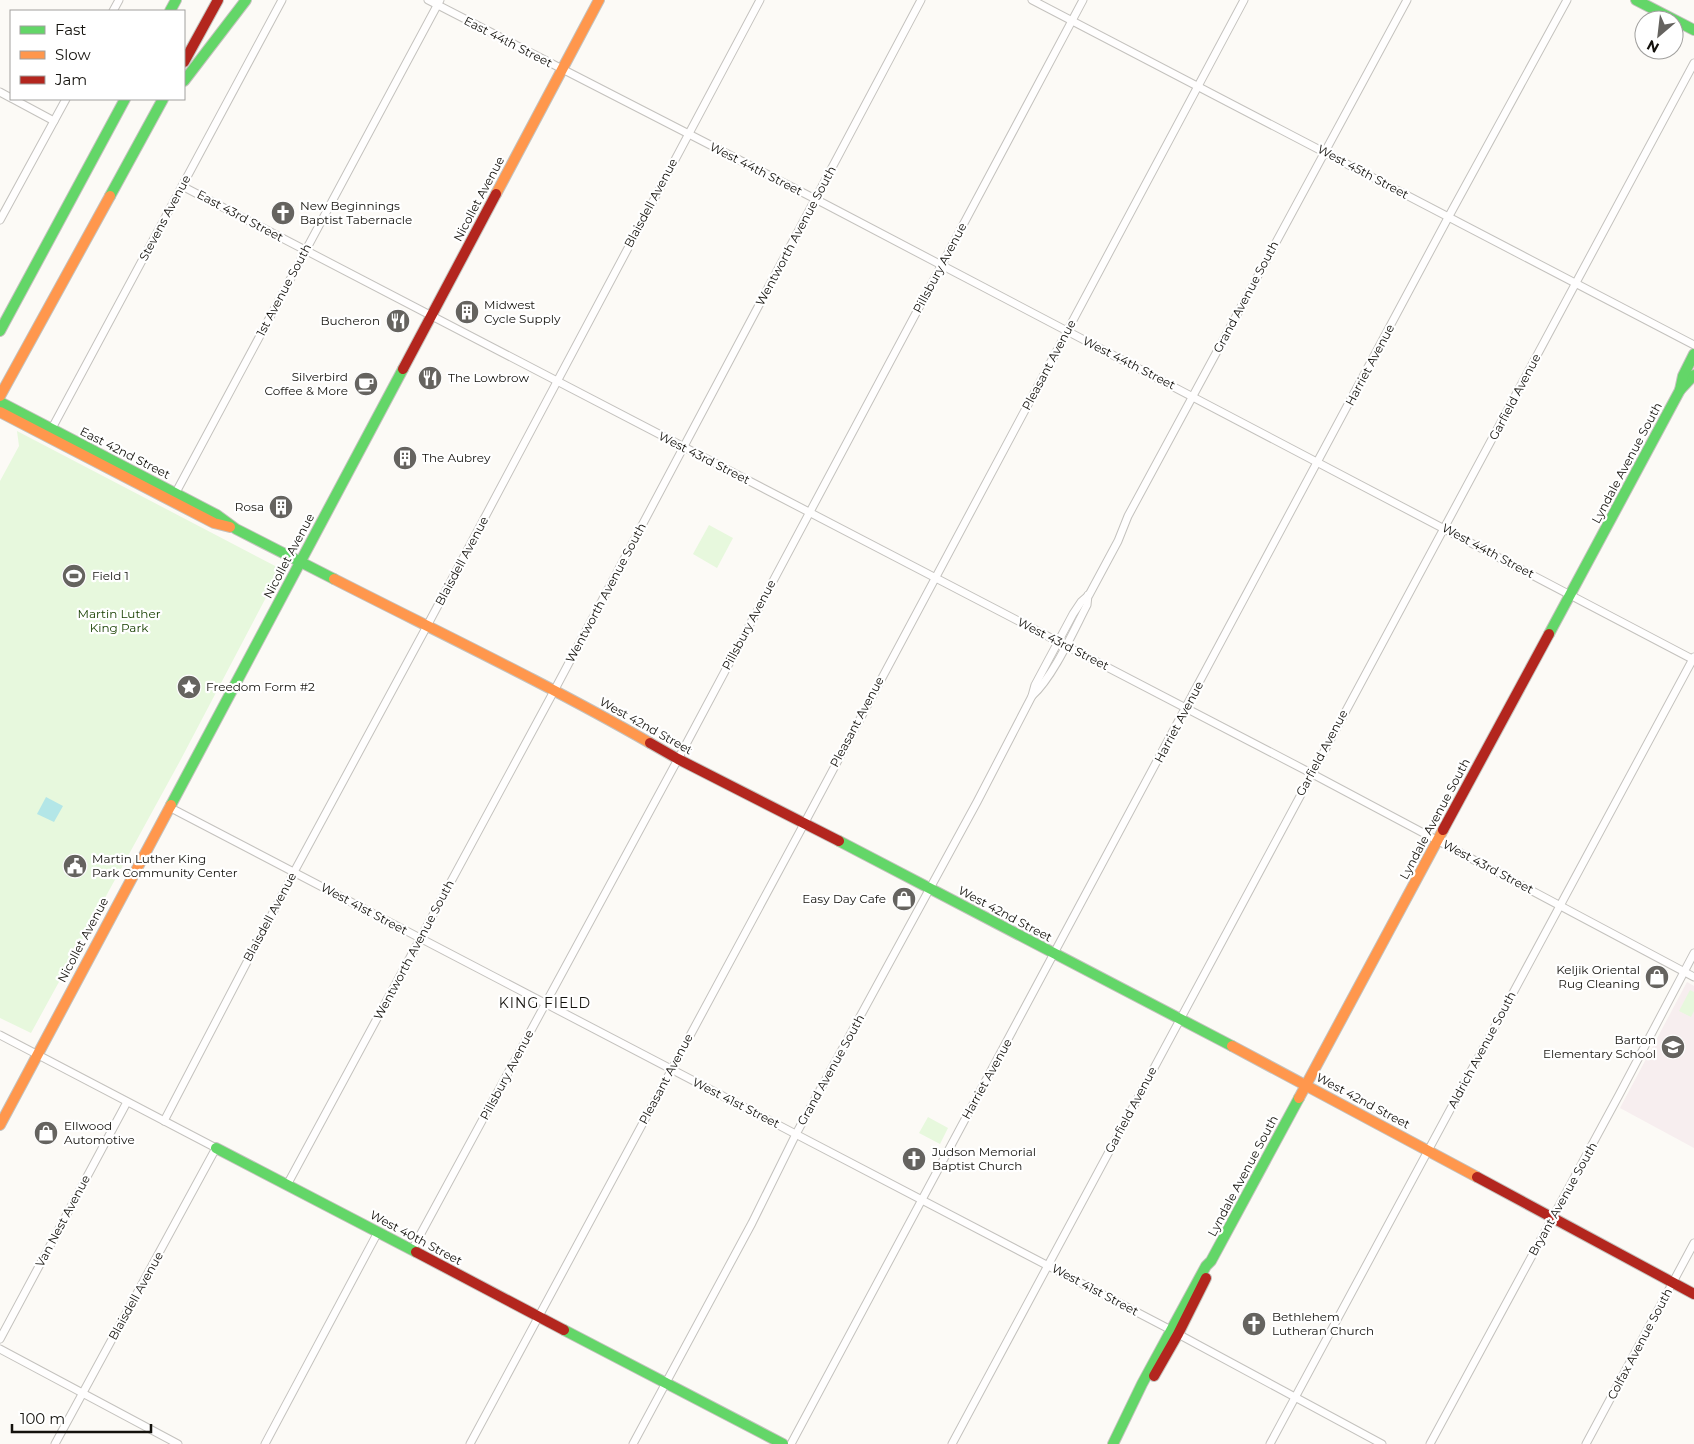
<svg xmlns="http://www.w3.org/2000/svg" width="1694" height="1444" font-family="Montserrat,sans-serif">
  <style>
    .education { fill: #f7eeef }
    .green { fill: #e7f8dd }
    .water { fill: #b3e6e7 }
    .lines { fill: none; stroke-linecap: round; stroke-linejoin: round }
    .street-casing { stroke: #c4c2be; stroke-width: 9 }
    .fast-casing { stroke: #c4c2be; stroke-width: 12 }
    .slow-casing { stroke: #c4c2be; stroke-width: 12 }
    .jam-casing { stroke: #c4c2be; stroke-width: 12 }
    .street { stroke: #fffefe; stroke-width: 7 }
    .fast { stroke: #63d668; stroke-width: 10 }
    .slow { stroke: #ff974d; stroke-width: 10 }
    .jam { stroke: #b3261e; stroke-width: 10 }
    .labels { text-anchor: middle; stroke-width: 4.5; stroke-linejoin: round; paint-order: stroke }
    .street-label { font-size: 12px; fill: #14120d; stroke: #fff }
    .poi-label { font-size: 12px; fill: #14120d; stroke: #fff; text-anchor: start }
    .park-label { font-size: 12px; fill: #184000; stroke: #fff }
    .neighbourhood-label { font-size: 14px; letter-spacing: 1px; fill: #14120d; stroke: #fff }
  </style>
  <rect width="100%" height="100%" fill="#fcfaf6"/>
  <!-- education -->
  <polygon class="education" points="1687,982 1694,986 1694,1148 1620,1108"/>
  <!-- green -->
  <g class="green">
    <polygon points="17,431 281,569 180,761 31,1033 0,1018 0,481 19,446"/>
    <polygon points="709,525 733,538 717,568 693,554"/>
    <polygon points="1690,990 1694,992 1694,1011 1691,1017 1679,1011"/>
    <polygon points="928,1117 948,1128 940,1144 919,1133"/>
  </g>
  <!-- water -->
  <polygon class="water" points="46,797 63,806 54,822 37,814"/>
  <g class="lines">
    <!-- street casing -->
    <g class="street-casing">
      <g id="street">
        <polyline points="428,0 825,204 1694,660"/>
        <polyline points="1032,0 1694,345"/>
        <polyline points="113,11 119,0"/>
        <polyline points="0,92 11,98"/>
        <polyline points="13,99 54,121"/>
        <polyline points="182,186 1305,770 1694,977"/>
        <polyline points="0,220 66,99"/>
        <polyline points="50,432 282,0"/>
        <polyline points="174,496 440,0"/>
        <path d="M1032 696C1053 677 1073 632 1087 605L1088 595"/>
        <polyline points="169,807 1171,1330"/>
        <polyline points="0,1035 216,1148 55,1444"/>
        <polyline points="164,1121 294,872 427,626 760,0"/>
        <polyline points="287,1185 554,691 921,0"/>
        <polyline points="412,1250 684,748 1083,0"/>
        <polyline points="1178,1334 1382,1444"/>
        <polyline points="0,1339 127,1102"/>
        <polyline points="0,1349 178,1444"/>
        <polyline points="265,1444 378,1232"/>
        <polyline points="470,1444 804,824 1244,0"/>
        <polyline points="633,1444 752,1223 796,1134 977,802 1032,696 1035,685 1073,614 1081,602 1089,595 1118,541 1128,516 1407,0"/>
        <polyline points="791,1444 1449,216 1567,0"/>
        <polyline points="952,1444 1694,63"/>
        <polyline points="1270,1444 1694,657"/>
        <polyline points="1430,1444 1619,1095 1694,953"/>
        <polyline points="1586,1444 1694,1243"/>
      </g>
    </g>
    <!-- fast casing -->
    <g class="fast-casing">
      <g id="fast">
        <polyline points="1636,0 1694,30"/>
        <polyline points="170,11 176,0"/>
        <polyline points="184,81 246,0"/>
        <polyline points="110,196 163,99"/>
        <polyline points="0,331 125,99"/>
        <polyline points="1680,390 1694,375"/>
        <polyline points="0,402 217,515 236,529 334,579"/>
        <polyline points="1549,634 1680,390 1683,376 1694,354"/>
        <polyline points="171,805 403,369"/>
        <polyline points="839,841 1232,1046"/>
        <polyline points="216,1148 416,1252"/>
        <polyline points="564,1330 783,1444"/>
        <polyline points="1113,1444 1142,1384 1206,1266 1211,1261 1299,1098"/>
      </g>
    </g>
    <!-- slow casing -->
    <g class="slow-casing">
      <g id="slow">
        <polyline points="496,194 599,0"/>
        <polyline points="0,396 110,196"/>
        <polyline points="0,412 214,523 230,527"/>
        <path d="M334 579C440 633 547 684 650 743"/>
        <polyline points="1232,1046 1477,1177"/>
        <polyline points="1299,1098 1443,830"/>
        <polyline points="0,1125 171,805"/>
      </g>
    </g>
    <!-- jam casing -->
    <g class="jam-casing">
      <g id="jam">
        <polyline points="184,62 218,0"/>
        <polyline points="403,369 496,194"/>
        <polyline points="650,743 678,759 839,841"/>
        <polyline points="1443,830 1549,634"/>
        <polyline points="1477,1177 1694,1294"/>
        <polyline points="416,1252 564,1330"/>
        <polyline points="1154,1376 1178,1334 1206,1278"/>
      </g>
    </g>
    <!-- street -->
    <use href="#street" class="street"/>
    <!-- fast -->
    <use href="#fast" class="fast"/>
    <!-- slow -->
    <use href="#slow" class="slow"/>
    <!-- jam -->
    <use href="#jam" class="jam"/>
  </g>
  <!-- icons -->
  <defs>
    <g id="church-disc" transform="scale(1.25)"><circle r="9.5" fill="#65635f" stroke="#fff"/><path d="M-1.2-6h2.4v3.5h3.3v2.4h-3.3V6h-2.4V-.1h-3.3v-2.4h3.3Z" fill="#fff"/></g>
    <g id="building-disc" transform="scale(1.25)"><circle r="9.5" fill="#65635f" stroke="#fff"/><path d="M-4-6H4V6H1V3H-1V6H-4ZM-2.5-4.3h1.7v1.8h-1.7ZM.8-4.3h1.7v1.8H.8ZM-2.5-1h1.7V.8h-1.7ZM.8-1h1.7V.8H.8Z" fill="#fff"/></g>
    <g id="restaurant-disc" transform="scale(1.25)"><circle r="9.5" fill="#65635f" stroke="#fff"/><path d="M-5-6h1v4h1v-4h1v4h1v-4h1v5L-1.5 .5V6h-2V.5L-5-1ZM5-6V6H3V1.5H1.5Q1.5-4 5-6Z" fill="#fff"/></g>
    <g id="cafe-disc" transform="scale(1.25)"><circle r="9.5" fill="#65635f" stroke="#fff"/><path d="M-5.5-4.5H6V0H3Q3 3.5 0 3.5H-2.5Q-5.5 3.5-5.5 0ZM3-3.2v2h1.7v-2ZM-6 4.5H4V6H-6Z" fill="#fff"/></g>
    <g id="stadium-disc" transform="scale(1.25)"><circle r="9.5" fill="#65635f" stroke="#fff"/><path d="M0-5a6.5 5 0 1 0 0 10a6.5 5 0 1 0 0-10ZM-3.5-1.8h7v3.6h-7Z" fill="#fff"/></g>
    <g id="sight-disc" transform="scale(1.25)"><circle r="9.5" fill="#65635f" stroke="#fff"/><path d="M0-6L1.8-2.2L6-1.7L2.9 1.2L3.7 5.4L0 3.3L-3.7 5.4L-2.9 1.2L-6-1.7L-1.8-2.2Z" fill="#fff"/></g>
    <g id="civic-disc" transform="scale(1.25)"><circle r="9.5" fill="#65635f" stroke="#fff"/><path d="M-.6-6.5H3V-4.5H.6V-3L4-1V1h2V6H-6V1h2V-1L-.6-3ZM-1.2 2.5V6h2.4V2.5Z" fill="#fff"/></g>
    <g id="shop-disc" transform="scale(1.25)"><circle r="9.5" fill="#65635f" stroke="#fff"/><path d="M-5-2.5h2.3a2.7 3.5 0 0 1 5.4 0H5L5.5 6h-11ZM-1.5-2.5h3a1.5 2.3 0 0 0-3 0Z" fill="#fff"/></g>
    <g id="school-disc" transform="scale(1.25)"><circle r="9.5" fill="#65635f" stroke="#fff"/><path d="M0-5L7-2L0 1L-7-2ZM-4 1L0 2.5L4 1V4Q0 6-4 4Z" fill="#fff"/></g>
  </defs>
  <g fill-rule="evenodd">
    <use href="#church-disc" x="283" y="213"/>
    <use href="#building-disc" x="467" y="312"/>
    <use href="#restaurant-disc" x="398" y="321"/>
    <use href="#restaurant-disc" x="430" y="378"/>
    <use href="#cafe-disc" x="366" y="384"/>
    <use href="#building-disc" x="405" y="458"/>
    <use href="#building-disc" x="281" y="507"/>
    <use href="#stadium-disc" x="74" y="576"/>
    <use href="#sight-disc" x="189" y="687"/>
    <use href="#civic-disc" x="75" y="866"/>
    <use href="#shop-disc" x="904" y="899"/>
    <use href="#shop-disc" x="1657" y="977"/>
    <use href="#school-disc" x="1673" y="1047"/>
    <use href="#shop-disc" x="46" y="1133"/>
    <use href="#church-disc" x="914" y="1159"/>
    <use href="#church-disc" x="1254" y="1324"/>
  </g>
  <g class="labels">
    <!-- street labels -->
    <g class="street-label">
      <text transform="translate(508 42) rotate(27)" y="4">East 44th Street</text>
      <text transform="translate(756 169) rotate(27)" y="4">West 44th Street</text>
      <text transform="translate(1363 172) rotate(28)" y="4">West 45th Street</text>
      <text transform="translate(479 199) rotate(-62)" y="4">Nicollet Avenue</text>
      <text transform="translate(651 203) rotate(-62)" y="4">Blaisdell Avenue</text>
      <text transform="translate(240 216) rotate(28)" y="4">East 43rd Street</text>
      <text transform="translate(165 218) rotate(-62)" y="4">Stevens Avenue</text>
      <text transform="translate(796 236) rotate(-62)" y="4">Wentworth Avenue South</text>
      <text transform="translate(940 268) rotate(-62)" y="4">Pillsbury Avenue</text>
      <text transform="translate(284 290) rotate(-62)" y="4">1st Avenue South</text>
      <text transform="translate(1246 297) rotate(-62)" y="4">Grand Avenue South</text>
      <text transform="translate(1129 363) rotate(27)" y="4">West 44th Street</text>
      <text transform="translate(1049 365) rotate(-62)" y="4">Pleasant Avenue</text>
      <text transform="translate(1370 365) rotate(-62)" y="4">Harriet Avenue</text>
      <text transform="translate(1515 397) rotate(-62)" y="4">Garfield Avenue</text>
      <text transform="translate(125 453) rotate(27)" y="4">East 42nd Street</text>
      <text transform="translate(704 458) rotate(27)" y="4">West 43rd Street</text>
      <text transform="translate(1627 463) rotate(-62)" y="4">Lyndale Avenue South</text>
      <text transform="translate(1488 551) rotate(28)" y="4">West 44th Street</text>
      <text transform="translate(289 556) rotate(-62)" y="4">Nicollet Avenue</text>
      <text transform="translate(462 561) rotate(-62)" y="4">Blaisdell Avenue</text>
      <text transform="translate(606 593) rotate(-62)" y="4">Wentworth Avenue South</text>
      <text transform="translate(749 625) rotate(-62)" y="4">Pillsbury Avenue</text>
      <text transform="translate(1063 644) rotate(27)" y="4">West 43rd Street</text>
      <text transform="translate(857 722) rotate(-62)" y="4">Pleasant Avenue</text>
      <text transform="translate(1179 722) rotate(-62)" y="4">Harriet Avenue</text>
      <text transform="translate(646 726) rotate(29)" y="4">West 42nd Street</text>
      <text transform="translate(1322 753) rotate(-62)" y="4">Garfield Avenue</text>
      <text transform="translate(1435 819) rotate(-62)" y="4">Lyndale Avenue South</text>
      <text transform="translate(1488 867) rotate(28)" y="4">West 43rd Street</text>
      <text transform="translate(364 909) rotate(28)" y="4">West 41st Street</text>
      <text transform="translate(1005 914) rotate(28)" y="4">West 42nd Street</text>
      <text transform="translate(270 917) rotate(-62)" y="4">Blaisdell Avenue</text>
      <text transform="translate(83 940) rotate(-62)" y="4">Nicollet Avenue</text>
      <text transform="translate(414 950) rotate(-62)" y="4">Wentworth Avenue South</text>
      <text transform="translate(1482 1050) rotate(-62)" y="4">Aldrich Avenue South</text>
      <text transform="translate(831 1070) rotate(-61)" y="4">Grand Avenue South</text>
      <text transform="translate(507 1075) rotate(-62)" y="4">Pillsbury Avenue</text>
      <text transform="translate(666 1079) rotate(-62)" y="4">Pleasant Avenue</text>
      <text transform="translate(987 1079) rotate(-61)" y="4">Harriet Avenue</text>
      <text transform="translate(1363 1101) rotate(28)" y="4">West 42nd Street</text>
      <text transform="translate(736 1103) rotate(27)" y="4">West 41st Street</text>
      <text transform="translate(1131 1110) rotate(-62)" y="4">Garfield Avenue</text>
      <text transform="translate(1243 1176) rotate(-62)" y="4">Lyndale Avenue South</text>
      <text transform="translate(1563 1199) rotate(-61)" y="4">Bryant Avenue South</text>
      <text transform="translate(63 1221) rotate(-62)" y="4">Van Nest Avenue</text>
      <text transform="translate(416 1238) rotate(28)" y="4">West 40th Street</text>
      <text transform="translate(1095 1290) rotate(28)" y="4">West 41st Street</text>
      <text transform="translate(136 1296) rotate(-61)" y="4">Blaisdell Avenue</text>
      <text transform="translate(1640 1344) rotate(-62)" y="4">Colfax Avenue South</text>
    </g>
    <!-- poi labels -->
    <g class="poi-label">
      <text x="300" y="210">New Beginnings<tspan x="300" dy="14">Baptist Tabernacle</tspan></text>
      <text x="484" y="309">Midwest<tspan x="484" dy="14">Cycle Supply</tspan></text>
      <text x="380" y="325" text-anchor="end">Bucheron</text>
      <text x="348" y="381" text-anchor="end">Silverbird<tspan x="348" dy="14">Coffee &amp; More</tspan></text>
      <text x="448" y="382">The Lowbrow</text>
      <text x="422" y="462">The Aubrey</text>
      <text x="264" y="511" text-anchor="end">Rosa</text>
      <text x="92" y="580">Field 1</text>
      <text x="206" y="691">Freedom Form #2</text>
      <text x="92" y="863">Martin Luther King<tspan x="92" dy="14">Park Community Center</tspan></text>
      <text x="886" y="903" text-anchor="end">Easy Day Cafe</text>
      <text x="1640" y="974" text-anchor="end">Keljik Oriental<tspan x="1640" dy="14">Rug Cleaning</tspan></text>
      <text x="1656" y="1044" text-anchor="end">Barton<tspan x="1656" dy="14">Elementary School</tspan></text>
      <text x="64" y="1130">Ellwood<tspan x="64" dy="14">Automotive</tspan></text>
      <text x="932" y="1156">Judson Memorial<tspan x="932" dy="14">Baptist Church</tspan></text>
      <text x="1272" y="1321">Bethlehem<tspan x="1272" dy="14">Lutheran Church</tspan></text>
    </g>
    <!-- park labels -->
    <g class="park-label">
      <text x="119" y="618">Martin Luther<tspan x="119" dy="14">King Park</tspan></text>
    </g>
    <!-- neighbourhood labels -->
    <g class="neighbourhood-label">
      <text x="545" y="1008">KING FIELD</text>
    </g>
  </g>
  <!-- legend -->
  <rect x="10" y="10" width="175" height="90" fill="#ffffff" stroke="#a1a09e"/>
  <rect x="20" y="26" width="25" height="8" fill="#63d668" stroke="#a1a09e"/>
  <text x="55" y="35" font-size="15" fill="#14120d">Fast</text>
  <rect x="20" y="51" width="25" height="8" fill="#ff974d" stroke="#a1a09e"/>
  <text x="55" y="60" font-size="15" fill="#14120d">Slow</text>
  <rect x="20" y="76" width="25" height="8" fill="#b3261e" stroke="#a1a09e"/>
  <text x="55" y="85" font-size="15" fill="#14120d">Jam</text>
  <!-- north arrow -->
  <g transform="translate(1659 35) rotate(208)"><circle r="24" fill="#ffffff" stroke="#a1a09e"/>
  <path d="M0-4L9 19L0 12L-9 19Z" fill="#65635f"/>
  <text y="-8" font-size="14" font-weight="bold" text-anchor="middle" fill="#14120d">N</text>
  </g>
  <!-- scale -->
  <path d="M12 1424v8h139v-8" fill="none" stroke="#14120d" stroke-width="2.5"/>
  <text x="20" y="1424" font-size="15" fill="#14120d" stroke="#ffffff" stroke-width="4" paint-order="stroke">100 m</text>
</svg>
